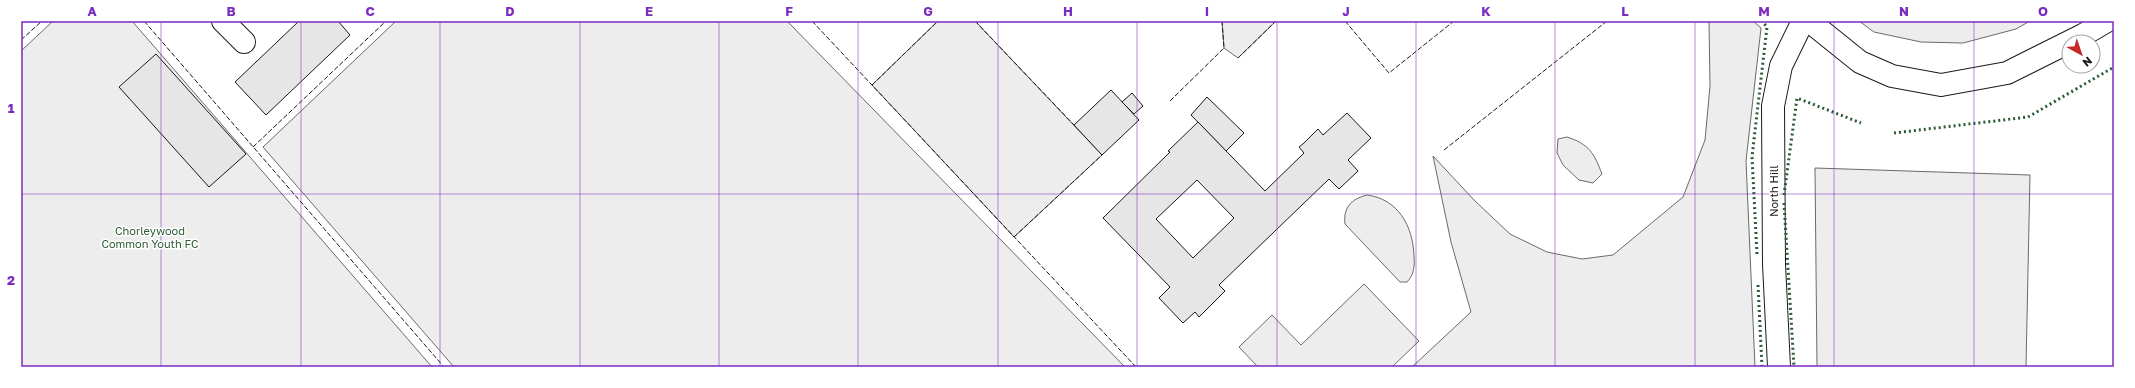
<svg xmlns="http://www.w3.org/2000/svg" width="2135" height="388" font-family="'Golos Text',sans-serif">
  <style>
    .green { fill: #ededed; stroke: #6a6a6a }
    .building { fill: #e6e6e6; stroke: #1a1a1a; fill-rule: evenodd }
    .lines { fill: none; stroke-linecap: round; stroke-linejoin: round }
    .minor-casing { stroke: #1a1a1a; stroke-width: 24 }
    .minor { stroke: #fff; stroke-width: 22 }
    .hedge { stroke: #2b5a34; stroke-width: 3; stroke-dasharray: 2 3; stroke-linecap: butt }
    .fence { stroke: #1a1a1a; stroke-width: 1; stroke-dasharray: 5 2; stroke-linecap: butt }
    .grid { fill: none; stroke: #7b2cbf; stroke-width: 1; stroke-opacity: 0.55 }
    .labels { text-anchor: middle; stroke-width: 3; stroke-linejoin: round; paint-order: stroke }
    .street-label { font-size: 11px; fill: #1a1a1a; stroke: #fff }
    .park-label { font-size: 11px; fill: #2b5a34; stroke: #fff }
    .neatline { fill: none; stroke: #7b2cbf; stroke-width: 1.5 }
    .grid-label { font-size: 13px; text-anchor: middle; font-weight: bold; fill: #7b2cbf }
  </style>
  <rect width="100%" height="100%" fill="#fff"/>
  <!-- green -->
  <g class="green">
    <polygon points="53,21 132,21 432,367 21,367 21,51"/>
    <polygon points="396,21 787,21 1125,367 454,367 263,147"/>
    <polygon points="938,21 975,21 1102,155 1014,237 872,85"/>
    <polygon points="1222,21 1276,21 1238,58 1224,48"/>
    <polygon points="1709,21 1753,21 1761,28 1746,161 1755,367 1412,367 1471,312 1451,242 1433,156 1475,201 1510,234 1547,252 1582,259 1613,255 1683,197 1705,140 1710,86"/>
    <polygon points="1859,21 2030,21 2016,29 1963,43 1921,42 1874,32"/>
    <path d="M1567 137C1589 144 1594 153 1602 174L1593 183 1579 180 1563 165 1557 153 1558 139Z"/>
    <polygon points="1815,168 2030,175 2026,367 1817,367"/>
    <path d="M1367 195C1398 199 1413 226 1414 256 1415 265 1414 275 1407 282H1400L1345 224C1343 208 1351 199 1367 195Z"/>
    <polygon points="1364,284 1419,341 1392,367 1258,367 1239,347 1272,315 1301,345"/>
  </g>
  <!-- building -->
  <g class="building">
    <polygon points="299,21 338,21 350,35 266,115 235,82"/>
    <polygon points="156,54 246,154 209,187 119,87"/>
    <polygon points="1111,90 1139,120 1102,155 1074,125"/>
    <polygon points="1132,93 1143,106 1134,114 1122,102"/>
    <polygon points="1207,97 1244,133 1226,151 1191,115"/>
    <path d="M1347 113 1371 138 1348 160 1358 171 1339 189 1329 179 1219 285 1225 291 1199 317 1195 312 1183 323 1159 298 1170 287 1103 218 1170 152 1168 151 1198 122 1265 191 1304 153 1299 147 1304 143 1318 129 1323 135ZM1197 180 1234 218 1193 258 1156 219Z"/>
  </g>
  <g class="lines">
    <!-- minor casing -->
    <g class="minor-casing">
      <g id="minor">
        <polyline points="223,21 244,42"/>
        <polyline points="1809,21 1860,62 1892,76 1941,85 2007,73 2083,35 2107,21"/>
        <polyline points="1779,367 1774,264 1773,106 1781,66 1803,21"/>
      </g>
    </g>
    <!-- minor -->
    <use href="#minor" class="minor"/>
    <!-- hedge -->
    <g class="hedge">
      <polyline points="1894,133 2028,117 2114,67"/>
      <polyline points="1784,195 1797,98 1861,123"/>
      <polyline points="1784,203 1794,367"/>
      <polyline points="1757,254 1752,157 1767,27 1762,21"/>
      <polyline points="1758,285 1762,367"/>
    </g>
    <!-- fence -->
    <g class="fence">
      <polyline points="144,21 444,367"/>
      <polyline points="812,21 1136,367"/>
      <polyline points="975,21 1075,126"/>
      <polyline points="1345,21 1389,73 1454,21"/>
      <polyline points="21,40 42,21"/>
      <polyline points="1238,58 1276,21"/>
      <polyline points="872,85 938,21"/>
      <polyline points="1170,101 1224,48 1222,21"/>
      <polyline points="253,147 386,21"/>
      <polyline points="1444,150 1607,21"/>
      <polyline points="1014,237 1102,155 1101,154"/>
    </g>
  </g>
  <!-- grid -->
  <path class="grid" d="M161 21V367M301 21V367M440 21V367M580 21V367M719 21V367M858 21V367M998 21V367M1137 21V367M1277 21V367M1416 21V367M1555 21V367M1695 21V367M1834 21V367M1974 21V367M21 194H2114"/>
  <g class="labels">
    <!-- street labels -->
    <g class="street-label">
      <text transform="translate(1774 191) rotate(-90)" y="4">North Hill</text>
    </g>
    <!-- park labels -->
    <g class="park-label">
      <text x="150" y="235">Chorleywood<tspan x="150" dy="13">Common Youth FC</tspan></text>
    </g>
  </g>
  <!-- border -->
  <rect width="2135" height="388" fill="none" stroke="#ffffff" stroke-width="44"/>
  <!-- north arrow -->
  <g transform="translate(2081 54) rotate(140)"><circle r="19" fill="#ffffff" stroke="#a3a3a3"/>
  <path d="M0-3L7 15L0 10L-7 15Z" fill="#c62828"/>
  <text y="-6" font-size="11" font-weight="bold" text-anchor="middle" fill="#1a1a1a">N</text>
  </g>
  <rect x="22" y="22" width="2091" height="344" class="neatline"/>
  <g class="grid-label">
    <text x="92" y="16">A</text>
    <text x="231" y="16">B</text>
    <text x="370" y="16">C</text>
    <text x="510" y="16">D</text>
    <text x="649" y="16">E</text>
    <text x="789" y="16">F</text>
    <text x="928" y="16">G</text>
    <text x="1068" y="16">H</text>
    <text x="1207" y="16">I</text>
    <text x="1346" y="16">J</text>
    <text x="1486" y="16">K</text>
    <text x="1625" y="16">L</text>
    <text x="1764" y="16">M</text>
    <text x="1904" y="16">N</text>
    <text x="2043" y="16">O</text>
    <text x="11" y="113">1</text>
    <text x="11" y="285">2</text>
  </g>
</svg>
